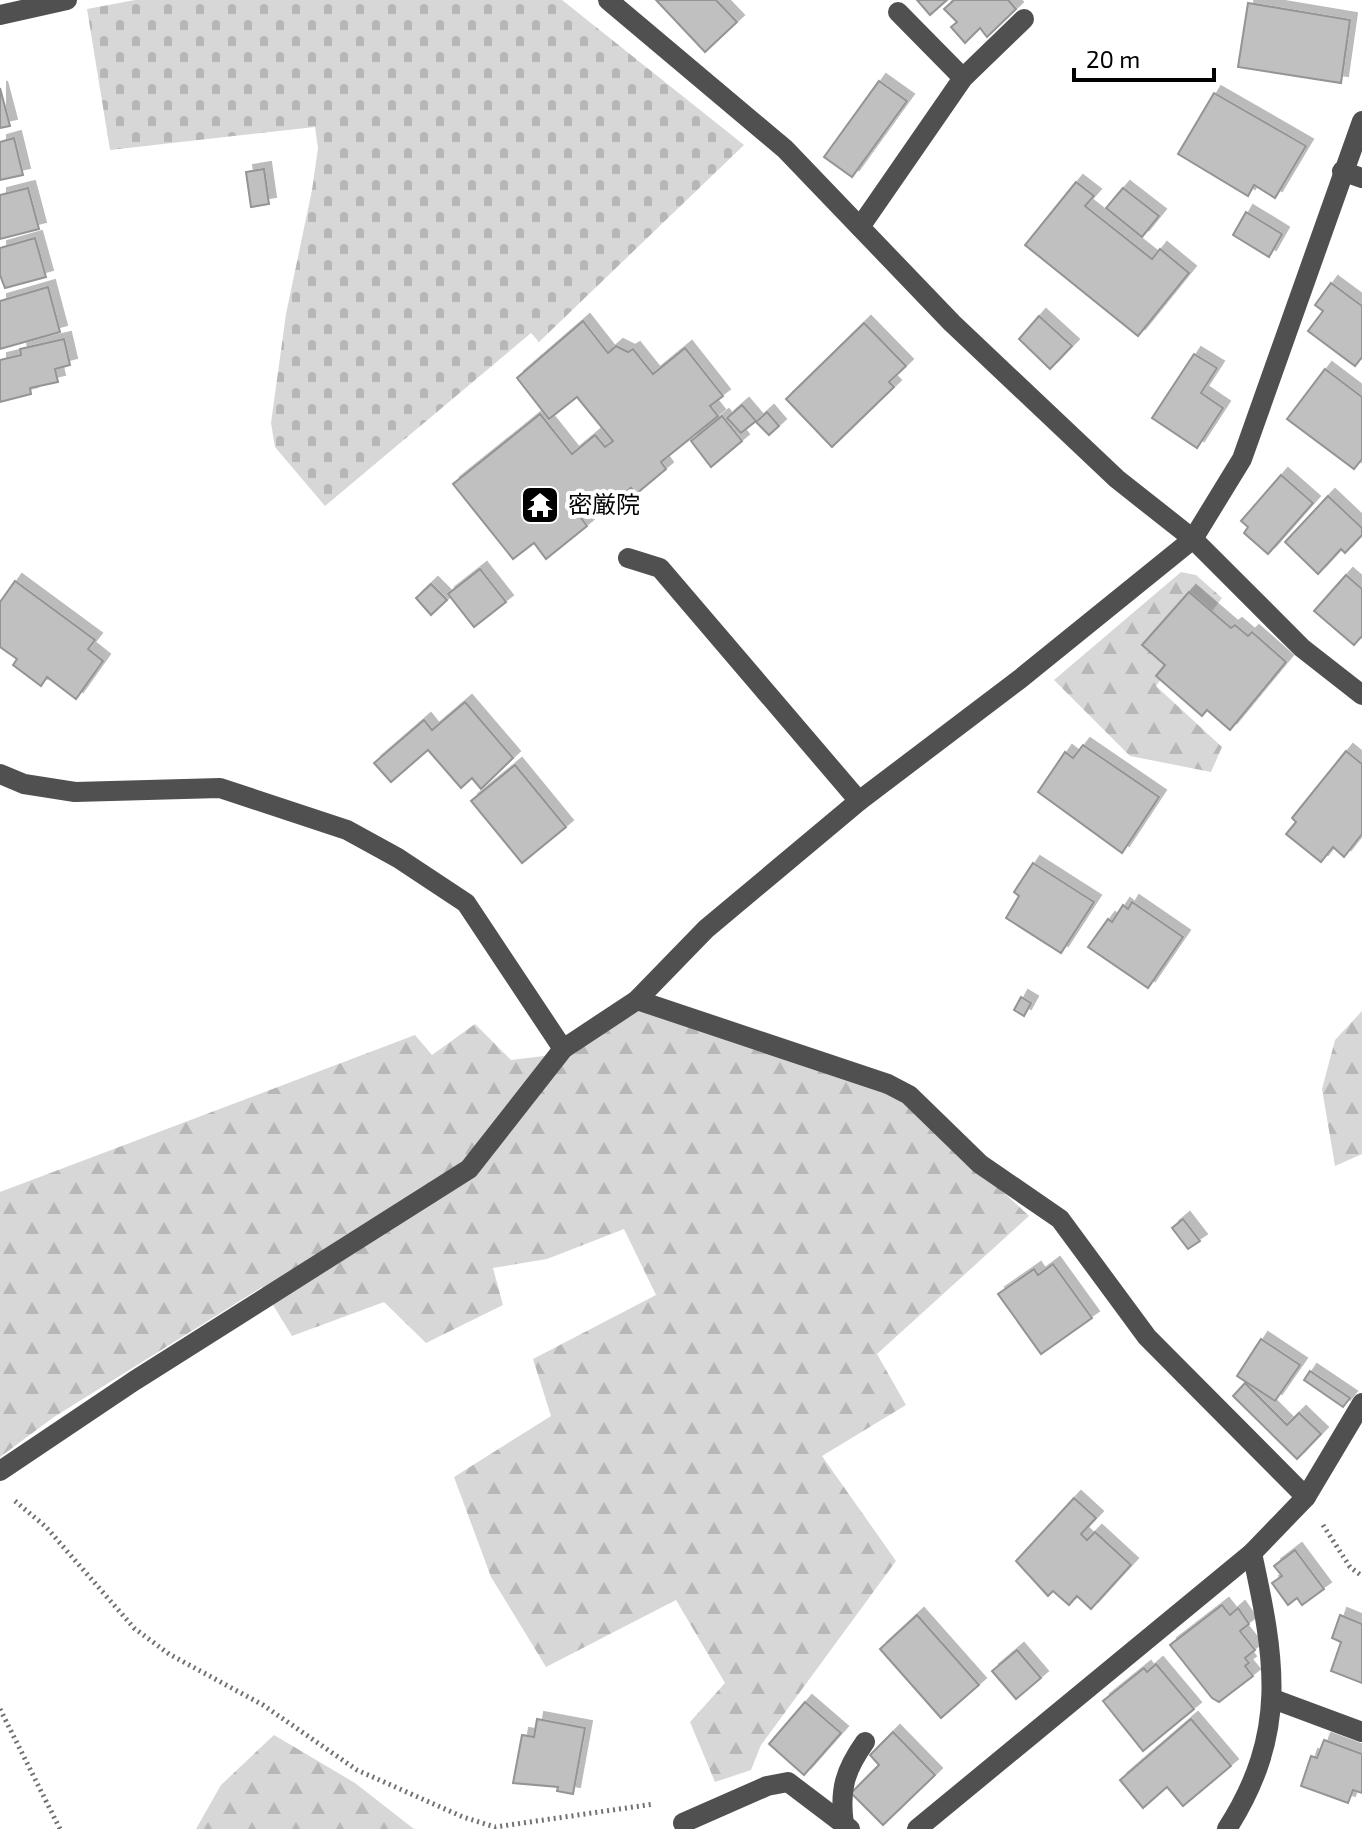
<svg xmlns="http://www.w3.org/2000/svg" width="1362" height="1829" font-family="'Exo 2','Noto Sans JP',sans-serif">
  <style>
    .forest { fill: url(#forest-firs) }
    .cemetery { fill: url(#cemetery-stones) }
    .building { fill: #c0c0c0; stroke: #949494; stroke-width: 2; filter: url(#shadow) }
    .lines { fill: none; stroke-linecap: round; stroke-linejoin: round }
    .path { stroke: #727272; stroke-width: 5; stroke-dasharray: 2 4; stroke-linecap: butt }
    .minor { stroke: #505050; stroke-width: 20 }
    .labels { text-anchor: middle; stroke-width: 8; stroke-linejoin: round; paint-order: stroke }
    .poi-label { font-size: 24px; fill: #000; stroke: #fff; text-anchor: start }
  </style>
  <defs>
    <pattern id="forest-firs" width="22" height="20" patternUnits="userSpaceOnUse" patternTransform="scale(2)"><rect width="22" height="20" fill="#d7d7d7"/><path d="M5 1l3.5 6h-7zM16 11l3.5 6h-7z" fill="#b7b7b7"/></pattern>
    <pattern id="cemetery-stones" width="16" height="16" patternUnits="userSpaceOnUse" patternTransform="scale(2)"><rect width="16" height="16" fill="#d7d7d7"/><path d="M2 7V4a2 2 0 0 1 4 0v3zM10 15v-3a2 2 0 0 1 4 0v3z" fill="#b7b7b7"/></pattern>
    <filter id="shadow"><feDropShadow dx="7" dy="-7" stdDeviation="0" flood-color="#0004"/></filter>
  </defs>
  <rect width="100%" height="100%" fill="#fff"/>
  <!-- forest -->
  <g class="forest">
    <polygon points="1181,572 1196,575 1222,598 1156,686 1222,747 1211,772 1130,756 1054,680"/>
    <polygon points="638,1007 888,1084 1029,1216 877,1354 906,1405 822,1456 896,1561 761,1745 751,1770 715,1782 690,1722 725,1683 676,1600 546,1667 491,1577 454,1477 551,1416 533,1359 656,1295 624,1229 547,1259 493,1268 503,1305 426,1343 384,1302 292,1336 262,1287 54,1417 0,1457 0,1192 415,1035 432,1055 475,1024 511,1060 569,1053"/>
    <polygon points="1362,1011 1362,1154 1335,1166 1322,1089 1335,1040"/>
    <polygon points="274,1735 355,1783 414,1829 196,1829 221,1785"/>
  </g>
  <!-- cemetery -->
  <polygon class="cemetery" points="135,0 562,0 744,145 539,342 531,333 325,506 275,447 271,423 286,314 312,190 318,148 315,127 110,150 87,9"/>
  <!-- building -->
  <g class="building">
    <polygon points="656,0 716,0 737,22 705,52"/>
    <polygon points="917,0 947,0 930,15"/>
    <polygon points="954,0 1008,0 1016,9 987,37 980,28 965,43 951,27 957,22 944,9"/>
    <polygon points="1248,3 1350,20 1341,83 1238,67"/>
    <polygon points="879,81 907,101 852,177 824,157"/>
    <polygon points="0,88 10,126 0,128"/>
    <polygon points="1214,93 1306,146 1275,198 1254,185 1248,196 1178,154"/>
    <polygon points="14,138 23,175 0,180 0,142"/>
    <polygon points="264,169 269,204 251,207 246,172"/>
    <polygon points="1076,182 1094,196 1085,206 1152,259 1160,249 1189,273 1138,336 1025,245"/>
    <polygon points="28,188 39,229 0,239 0,195"/>
    <polygon points="1123,188 1159,216 1142,237 1106,208"/>
    <polygon points="1246,212 1282,234 1269,257 1233,235"/>
    <polygon points="35,238 46,277 5,288 0,275 0,248"/>
    <polygon points="1331,283 1362,306 1362,357 1355,366 1308,331 1323,311 1315,305"/>
    <polygon points="48,287 60,332 0,349 0,301"/>
    <polygon points="1039,316 1072,346 1050,369 1019,339"/>
    <polygon points="583,321 608,353 616,346 628,352 633,349 653,374 685,348 723,396 710,406 718,416 661,462 666,469 636,494 631,488 608,506 605,502 598,508 591,499 576,511 587,526 546,559 534,543 513,559 453,484 540,414 572,454 595,435 605,447 613,441 577,397 549,419 517,378"/>
    <polygon points="864,323 906,366 889,382 894,387 832,447 786,399"/>
    <polygon points="64,339 70,365 55,369 58,382 30,388 31,394 0,402 0,360 21,355 20,349"/>
    <polygon points="1194,354 1217,368 1201,393 1223,408 1197,448 1152,418"/>
    <polygon points="1325,369 1362,397 1362,459 1354,469 1287,419"/>
    <polygon points="742,405 756,421 741,433 727,418"/>
    <polygon points="767,412 779,426 769,435 756,422"/>
    <polygon points="722,416 742,441 711,467 691,441"/>
    <polygon points="1281,475 1313,503 1268,554 1244,533 1248,527 1241,521"/>
    <polygon points="1328,496 1362,528 1362,535 1345,553 1341,549 1318,574 1285,542"/>
    <polygon points="480,569 506,602 474,627 448,594"/>
    <polygon points="1346,575 1362,589 1362,636 1354,645 1314,611"/>
    <polygon points="15,581 95,640 88,649 103,661 76,699 47,677 41,686 13,665 17,659 0,647 0,602"/>
    <polygon points="431,584 447,600 431,615 416,598"/>
    <polygon points="1189,592 1231,628 1235,625 1248,636 1252,632 1286,662 1230,730 1207,710 1202,716 1156,676 1165,665 1142,645"/>
    <polygon points="465,702 513,758 481,789 472,778 461,788 428,750 391,782 374,763 424,720 432,730"/>
    <polygon points="1083,745 1159,797 1122,853 1038,792 1065,752 1073,758"/>
    <polygon points="1346,751 1362,764 1362,834 1344,857 1333,847 1321,862 1286,834 1296,822 1292,818"/>
    <polygon points="515,765 566,827 522,863 471,801"/>
    <polygon points="1033,863 1094,902 1061,953 1006,918 1019,896 1014,892"/>
    <polygon points="1132,902 1183,937 1148,988 1088,947 1108,919 1112,922 1123,905 1128,909"/>
    <polygon points="1021,997 1031,1003 1024,1016 1014,1010"/>
    <polygon points="1183,1219 1200,1241 1188,1249 1172,1228"/>
    <polygon points="1053,1264 1092,1318 1041,1354 998,1294 1034,1269 1038,1275"/>
    <polygon points="1261,1339 1300,1365 1275,1401 1237,1376"/>
    <polygon points="1310,1371 1350,1398 1343,1407 1304,1380"/>
    <polygon points="1245,1383 1287,1425 1299,1413 1321,1434 1297,1459 1233,1396"/>
    <polygon points="1074,1498 1096,1518 1081,1534 1087,1540 1095,1532 1131,1565 1091,1609 1077,1596 1069,1605 1053,1591 1048,1596 1016,1561"/>
    <polygon points="1295,1550 1324,1589 1302,1605 1297,1598 1288,1605 1272,1583 1282,1576 1274,1566"/>
    <polygon points="1222,1605 1230,1615 1238,1608 1249,1624 1240,1631 1255,1650 1245,1658 1249,1663 1245,1666 1253,1676 1219,1702 1212,1698 1170,1645"/>
    <polygon points="917,1615 979,1685 941,1718 880,1649"/>
    <polygon points="1340,1615 1362,1624 1362,1683 1331,1671 1341,1642 1332,1638"/>
    <polygon points="1017,1650 1041,1678 1016,1699 992,1671"/>
    <polygon points="1156,1664 1194,1709 1143,1751 1103,1701 1144,1668 1147,1672"/>
    <polygon points="805,1702 841,1733 804,1775 769,1744"/>
    <polygon points="537,1719 585,1728 573,1794 557,1791 558,1787 513,1783 522,1735 534,1737"/>
    <polygon points="1191,1719 1231,1766 1183,1806 1167,1787 1143,1808 1120,1780"/>
    <polygon points="893,1732 935,1775 883,1825 851,1793 879,1765 870,1755"/>
    <polygon points="1324,1740 1362,1754 1362,1793 1353,1790 1348,1803 1301,1786 1311,1756 1317,1758"/>
  </g>
  <g class="lines">
    <!-- path -->
    <g class="path">
      <polyline points="15,1501 46,1527 134,1628 169,1654 263,1705 357,1770 463,1817 495,1827 654,1804"/>
      <polyline points="1323,1525 1350,1567 1362,1576"/>
      <polyline points="0,1709 60,1829"/>
    </g>
    <!-- minor -->
    <g class="minor">
      <polyline points="608,0 785,149 952,323 1117,479 1193,539 1302,648 1362,695"/>
      <polyline points="898,12 963,78"/>
      <polyline points="0,15 67,0"/>
      <polyline points="1342,171 1362,178"/>
      <polyline points="860,227 963,78 1024,19"/>
      <polyline points="628,558 660,568 859,801"/>
      <polyline points="0,774 24,784 75,792 220,788 347,830 398,858 466,903 563,1049"/>
      <polyline points="637,1000 888,1084 909,1095 980,1164 1060,1219 1147,1337 1306,1497"/>
      <polyline points="0,1471 134,1381 469,1169 563,1049 637,1000 706,929 859,801 1020,679 1193,539 1242,459 1362,121"/>
      <polyline points="1273,1699 1362,1732"/>
      <polyline points="683,1823 767,1786 788,1782 850,1829"/>
      <path d="M844 1824C839 1790 845 1770 865 1742"/>
      <polyline points="917,1829 1252,1553 1306,1497 1362,1403"/>
      <path d="M1227 1829C1289 1732 1275 1659 1252 1553"/>
    </g>
  </g>
  <!-- icons -->
  <defs>
    <g id="temple-square" transform="scale(2)"><rect x="-9" y="-9" width="18" height="18" rx="4" fill="#000" stroke="#fff"/><path d="M0-6L5-2H3V0L6.5 2.5H4V6H1.5V3h-3V6H-4V2.5H-6.5L-3 0V-2H-5Z" fill="#fff"/></g>
  </defs>
  <g fill-rule="evenodd">
    <use href="#temple-square" x="540" y="505"/>
  </g>
  <g class="labels">
    <!-- poi labels -->
    <g class="poi-label">
      <text x="568" y="513">密厳院</text>
    </g>
  </g>
  <!-- scale -->
  <path d="M1074 68v12h140v-12" fill="none" stroke="#000000" stroke-width="4"/>
  <text x="1086" y="68" font-size="24" fill="#000000" stroke="#ffffff" stroke-width="6" paint-order="stroke">20 m</text>
</svg>
